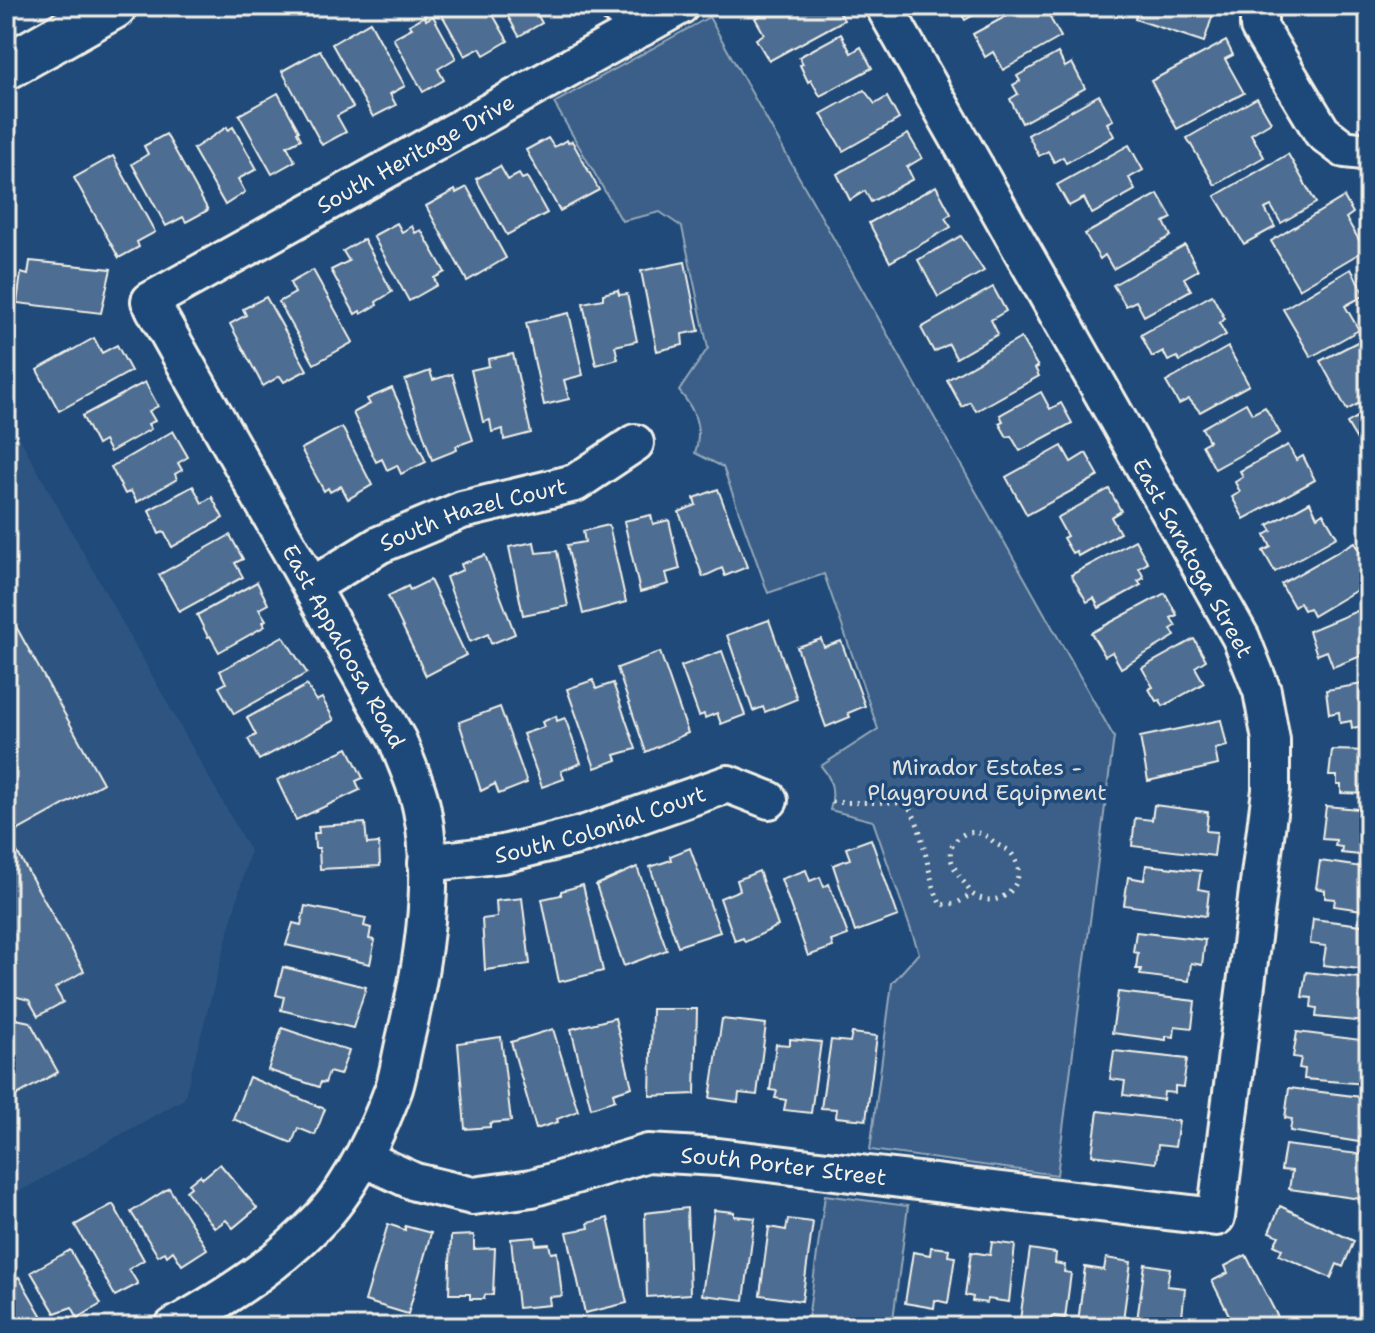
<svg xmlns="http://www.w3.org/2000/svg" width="1375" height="1333" font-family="'Shantell Sans',sans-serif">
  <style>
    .built { fill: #2d5581 }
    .green { fill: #3a5f88; stroke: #97a8b8; stroke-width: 2 }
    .building { fill: #4d6e92; stroke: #f4f1e8; stroke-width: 2 }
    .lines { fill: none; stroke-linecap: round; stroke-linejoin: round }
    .minor-casing { stroke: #f4f1e8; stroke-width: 42 }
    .major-casing { stroke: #f4f1e8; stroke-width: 50 }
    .path { stroke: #f4f1e8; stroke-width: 5; stroke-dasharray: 2 6; stroke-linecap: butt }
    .minor { stroke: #1f4a7a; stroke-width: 36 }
    .major { stroke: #1f4a7a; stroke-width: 44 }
    .labels { text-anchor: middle; stroke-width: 7; stroke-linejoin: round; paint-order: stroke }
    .street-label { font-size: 22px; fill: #f4f1e8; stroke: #1f4a7a }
    .park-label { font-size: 22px; fill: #e1e2de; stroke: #1f4a7a }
  </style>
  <rect width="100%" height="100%" fill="#1f4a7a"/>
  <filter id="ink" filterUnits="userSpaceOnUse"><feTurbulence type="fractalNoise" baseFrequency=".0125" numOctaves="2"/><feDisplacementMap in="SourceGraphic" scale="16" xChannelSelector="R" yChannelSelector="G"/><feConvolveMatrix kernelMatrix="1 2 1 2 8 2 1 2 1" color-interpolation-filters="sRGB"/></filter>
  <g filter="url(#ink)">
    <!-- built -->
    <polygon class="built" points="6,414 250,851 184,1099 6,1199"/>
    <!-- green -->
    <g class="green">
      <path d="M709 17 1114 737 1057 1175 870 1150 892 983 919 953 873 821 830 810C835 793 833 779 821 766L878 729 824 574 768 593 723 467 695 453C703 429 695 409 679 391L708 348 682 227 660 212 622 221 554 103Z"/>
      <polygon points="825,1195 908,1206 892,1327 807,1327"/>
    </g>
    <!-- building -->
    <g class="building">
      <polygon points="437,6 488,6 508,41 484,55 480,48 465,56"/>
      <polygon points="502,6 545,6 546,8 537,14 542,23 519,36"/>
      <polygon points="777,6 836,6 844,20 769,61 756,39 764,34 755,18"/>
      <polygon points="957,6 989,6 965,20"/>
      <polygon points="1025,6 1054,6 1058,14 1050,18 1061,37 1003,70 993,52 985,57 973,34"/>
      <polygon points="1139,6 1188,6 1213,14 1204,42 1135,19"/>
      <polygon points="425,16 426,20 433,16 456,58 438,69 444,80 423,92 393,38 412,28 409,25"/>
      <polygon points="370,22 405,86 390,94 396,105 373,117 332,44"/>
      <polygon points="841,34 851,53 861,47 872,68 820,96 811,80 808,82 800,65 803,64 799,57"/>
      <polygon points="1226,41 1233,55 1225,59 1244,93 1177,129 1151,81"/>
      <polygon points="320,50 353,107 337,116 346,132 322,145 282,71"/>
      <polygon points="1058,53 1065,67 1072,63 1085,88 1022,123 1010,99 1018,94 1013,85 1020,81 1017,76"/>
      <polygon points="864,90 875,104 887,97 899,119 843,151 821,114"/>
      <polygon points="278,93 299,131 297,132 301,139 287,146 295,161 272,174 239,115"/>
      <polygon points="1099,95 1113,120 1107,123 1114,136 1066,163 1063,157 1054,162 1048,151 1039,156 1028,135"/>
      <polygon points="1257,98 1271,122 1251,134 1264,157 1215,185 1187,138"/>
      <polygon points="227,127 228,130 233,127 257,169 238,179 245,192 225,205 193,149"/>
      <polygon points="166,134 208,210 186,222 183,217 166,226 132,164 148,154 144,146"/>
      <polygon points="908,134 922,158 907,167 913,179 871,202 865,191 850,200 837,174"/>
      <polygon points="548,138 554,147 567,140 568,143 572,141 599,190 560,211 526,150"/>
      <polygon points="1129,145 1143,170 1129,178 1135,190 1092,214 1084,198 1069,206 1057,185"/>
      <polygon points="1288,154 1316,203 1281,223 1271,206 1265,209 1275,227 1244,244 1215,196"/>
      <polygon points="113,156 155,232 137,242 139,247 119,258 74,178"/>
      <polygon points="500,166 508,180 519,174 522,179 527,177 547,213 507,235 476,179"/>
      <polygon points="936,186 951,214 945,218 951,227 890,262 869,223"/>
      <polygon points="467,187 506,258 467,281 426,206 455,190 456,193"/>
      <polygon points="1158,194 1172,218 1164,222 1171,236 1113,269 1105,255 1100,259 1085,234"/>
      <polygon points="1344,197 1353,213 1346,218 1365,250 1299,289 1271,241"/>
      <polygon points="397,223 402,232 412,226 415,233 421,230 445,272 434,278 437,285 409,301 373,236"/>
      <polygon points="961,236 984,271 938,297 918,260"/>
      <polygon points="364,239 392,292 376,302 377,305 361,314 360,311 355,314 331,270 349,261 343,251"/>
      <polygon points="1185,245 1198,270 1184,278 1191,290 1144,316 1136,301 1126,306 1113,285"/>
      <polygon points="30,261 111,269 101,313 17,303 21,273 28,275"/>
      <polygon points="685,262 699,331 682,334 683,345 657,351 641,271"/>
      <polygon points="1351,269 1365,295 1345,306 1359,330 1311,357 1283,309"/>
      <polygon points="313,270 353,342 314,364 279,302 295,293 290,283"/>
      <polygon points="993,287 1006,311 991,320 998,334 956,358 949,344 934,352 921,328"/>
      <polygon points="618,290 619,295 627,294 637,341 615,346 618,359 596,365 583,303 603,299 603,294"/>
      <polygon points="1212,295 1225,319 1219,323 1226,335 1180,361 1177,357 1168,361 1163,351 1152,357 1141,335"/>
      <polygon points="266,297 307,370 284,382 280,376 263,386 230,324 246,315 243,309"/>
      <polygon points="569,313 583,375 564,380 569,399 544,405 526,323"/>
      <polygon points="1369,336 1369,398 1347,410 1320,361"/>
      <polygon points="94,338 102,353 117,345 131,371 59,411 37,370"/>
      <polygon points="1021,338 1038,367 1035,368 1039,376 976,411 970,402 962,407 947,380"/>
      <polygon points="1228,347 1249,385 1200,412 1189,399 1179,404 1166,382"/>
      <polygon points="513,354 531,433 504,440 503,429 492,432 490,420 483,422 471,370 489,366 488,359"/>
      <polygon points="430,371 433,380 452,374 473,440 456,446 457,450 432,460 405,380"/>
      <polygon points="145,382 158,406 149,411 155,421 148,424 151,429 110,452 104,441 97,445 82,416"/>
      <polygon points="392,388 426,462 401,474 397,465 387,470 382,459 376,462 353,413 370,404 367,399"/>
      <polygon points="1041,392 1050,409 1061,403 1072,423 1020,451 1011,436 1007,437 999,423 1003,421 1000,415"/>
      <polygon points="1246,403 1252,414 1265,407 1280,433 1215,469 1202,445 1209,441 1202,428"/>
      <polygon points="1369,410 1369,460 1347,423"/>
      <polygon points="342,427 372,485 348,499 341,486 330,492 328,488 324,491 301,449"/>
      <polygon points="173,431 188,457 178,463 182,470 175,474 177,479 137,502 131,491 125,494 111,467"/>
      <polygon points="1288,445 1296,460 1303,456 1315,480 1244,519 1232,497 1240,492 1235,482 1243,477 1240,471"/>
      <polygon points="1062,446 1071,462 1086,453 1099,476 1027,515 1006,477"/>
      <polygon points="193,486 202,503 212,497 223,518 172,547 164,532 159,534 149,510"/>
      <polygon points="718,489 747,567 725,576 722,568 703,577 679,512 696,505 694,498"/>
      <polygon points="1109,489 1121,511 1111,517 1120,533 1078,556 1076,551 1072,553 1063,538 1067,536 1057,518"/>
      <polygon points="1310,502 1317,517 1323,513 1337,537 1275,572 1263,551 1271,547 1265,535 1272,531 1268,525"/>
      <polygon points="651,515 653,524 669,520 680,569 666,573 669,584 640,592 624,521"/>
      <polygon points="609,525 626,602 583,614 567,545 585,542 583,531"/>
      <polygon points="230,535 243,559 235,563 243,577 179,612 159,575"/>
      <polygon points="1135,540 1148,563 1139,568 1144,578 1138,581 1141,585 1099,608 1094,598 1087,602 1071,575"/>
      <polygon points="534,542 536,553 557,551 568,606 523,615 509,547"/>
      <polygon points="1355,542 1367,565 1359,569 1367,584 1313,616 1309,608 1304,610 1300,603 1294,607 1281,584"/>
      <polygon points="485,555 515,634 491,644 488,634 470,642 446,577 463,570 461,564"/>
      <polygon points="430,580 466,655 426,676 388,596 408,586 410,590"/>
      <polygon points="257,582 268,604 259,609 266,620 263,622 265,626 219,652 210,636 208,637 197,615"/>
      <polygon points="1165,593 1177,615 1171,618 1176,626 1171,629 1175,636 1121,668 1112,652 1105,656 1091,633"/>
      <polygon points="1369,606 1369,653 1333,667 1327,651 1317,655 1309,631"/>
      <polygon points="769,620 797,699 765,712 763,707 753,711 727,635"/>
      <polygon points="14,623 103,783 6,837 6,628"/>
      <polygon points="283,636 307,673 234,714 219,687 226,683 220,671"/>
      <polygon points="821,639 824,647 841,641 865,706 848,713 850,717 826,727 797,647"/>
      <polygon points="1194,639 1206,660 1195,667 1204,683 1163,706 1160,700 1156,701 1149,689 1153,687 1142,668"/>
      <polygon points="722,651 745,715 721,724 717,713 705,718 704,714 699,716 681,666"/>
      <polygon points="660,652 688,733 646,752 617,668"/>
      <polygon points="593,680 596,689 613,683 636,749 615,755 617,760 595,768 567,689"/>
      <polygon points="1369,683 1369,725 1352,728 1351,721 1340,723 1339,712 1329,714 1326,690"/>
      <polygon points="307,685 316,701 322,698 334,720 259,760 248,739 256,735 247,718"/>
      <polygon points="500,707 527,783 499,794 495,784 481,791 459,722"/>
      <polygon points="556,716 557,721 565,718 581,763 561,771 564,779 542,787 523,734 544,727 542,722"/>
      <polygon points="1221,720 1227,746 1215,749 1218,765 1148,781 1140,737"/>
      <polygon points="348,748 363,778 356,781 360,790 296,820 277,780"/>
      <polygon points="1332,750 1369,751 1369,794 1341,793 1341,785 1337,785 1337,776 1329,776"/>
      <polygon points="1154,805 1208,812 1206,831 1217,832 1214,856 1132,846 1135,818 1152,820"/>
      <polygon points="1326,806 1369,810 1369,856 1341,853 1342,847 1335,846 1336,840 1322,839"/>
      <polygon points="365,823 367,844 379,843 380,866 320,869 319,848 315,848 314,833 319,833 318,826"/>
      <polygon points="8,836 84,971 55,988 63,1002 38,1016 29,1000 6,994"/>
      <polygon points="871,839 898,916 855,932 833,865 850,859 846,848"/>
      <polygon points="690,848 720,932 678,946 650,867 671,860 670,856"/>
      <polygon points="1320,861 1369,868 1369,911 1334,906 1335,899 1325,898 1325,890 1316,888"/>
      <polygon points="1146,865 1201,871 1198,889 1209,891 1206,916 1124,905 1128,877 1144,880"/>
      <polygon points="637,867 667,950 624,966 596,885"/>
      <polygon points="806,870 810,881 820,877 824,887 829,884 848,935 831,941 833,947 808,956 781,879"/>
      <polygon points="759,871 778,926 745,942 743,938 735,941 720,898 740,890 737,880"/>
      <polygon points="583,885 603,971 559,982 542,899 561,895 561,891"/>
      <polygon points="522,898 530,964 485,970 482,919 497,917 496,901"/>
      <polygon points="305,906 366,918 364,926 371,928 369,939 375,940 370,964 286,945 293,923 301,925"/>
      <polygon points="1313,919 1369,926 1369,970 1323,965 1326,946 1310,944"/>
      <polygon points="1136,932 1205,940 1202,965 1191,963 1189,981 1140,975 1141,969 1136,969 1138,953 1133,952"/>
      <polygon points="283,967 366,987 353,1028 281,1010 284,997 276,995"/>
      <polygon points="1306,972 1369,979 1369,1012 1366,1012 1365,1022 1316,1017 1317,1008 1311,1007 1312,998 1302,997"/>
      <polygon points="1118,992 1195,1001 1192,1028 1175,1026 1174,1037 1166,1036 1166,1040 1112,1033"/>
      <polygon points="652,1009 697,1009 695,1094 650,1096"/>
      <polygon points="6,1017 30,1022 58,1072 6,1101"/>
      <polygon points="615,1018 632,1087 613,1093 615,1100 591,1108 571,1029"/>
      <polygon points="722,1019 766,1024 757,1095 739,1093 738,1102 710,1098"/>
      <polygon points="282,1028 349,1051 340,1075 329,1072 325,1083 321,1082 319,1087 268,1070"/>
      <polygon points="553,1029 578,1111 557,1119 558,1122 536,1129 511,1042"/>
      <polygon points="1297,1032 1369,1041 1366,1084 1304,1079 1305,1069 1299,1068 1301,1058 1293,1057"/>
      <polygon points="852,1033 877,1036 866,1120 836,1117 837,1109 821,1108 831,1040 850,1042"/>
      <polygon points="501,1037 511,1121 490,1123 490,1127 465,1129 458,1043"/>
      <polygon points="790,1039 821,1042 811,1113 784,1110 786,1100 775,1098 777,1091 770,1090 776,1044 790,1045"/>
      <polygon points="1114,1051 1187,1059 1183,1087 1175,1086 1175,1093 1164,1092 1163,1100 1123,1095 1125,1081 1110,1079"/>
      <polygon points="249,1077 325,1109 315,1135 298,1128 292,1143 233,1119"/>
      <polygon points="1289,1088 1369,1098 1369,1125 1362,1124 1359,1142 1290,1131 1292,1119 1285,1118"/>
      <polygon points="1098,1111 1179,1121 1175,1147 1158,1145 1156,1163 1092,1155"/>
      <polygon points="1285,1145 1367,1155 1361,1199 1289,1189 1292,1171 1281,1170"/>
      <polygon points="220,1164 257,1208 233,1228 226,1220 215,1228 186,1191 191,1187 189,1184 200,1175 203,1178"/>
      <polygon points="169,1188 207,1249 182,1265 173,1251 167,1256 165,1252 158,1256 131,1212"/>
      <polygon points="113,1204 144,1260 129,1269 138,1284 115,1296 75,1225"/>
      <polygon points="1280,1206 1354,1241 1343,1267 1337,1264 1331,1278 1279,1255 1282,1249 1274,1245 1279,1236 1269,1232"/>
      <polygon points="687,1208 690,1294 647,1297 645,1213"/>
      <polygon points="714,1210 734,1212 734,1216 755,1218 744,1300 702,1295"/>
      <polygon points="608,1218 627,1303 585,1313 567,1232 589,1228 588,1223"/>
      <polygon points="788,1219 813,1222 802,1301 760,1295 769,1227 786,1230"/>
      <polygon points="388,1224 405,1230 405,1226 431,1233 408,1314 365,1301"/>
      <polygon points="474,1235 474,1249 495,1248 493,1295 485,1295 484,1299 470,1299 470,1294 449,1294 451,1236"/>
      <polygon points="535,1237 536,1245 549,1244 551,1253 557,1252 562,1296 549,1297 550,1305 518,1308 511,1239"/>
      <polygon points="992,1242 1015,1245 1009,1302 988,1299 987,1303 972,1301 973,1297 965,1295 971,1252 990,1255"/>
      <polygon points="931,1247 949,1249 948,1256 955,1257 948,1303 935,1300 934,1308 905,1303 913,1252 930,1255"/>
      <polygon points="1030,1249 1056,1253 1055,1263 1065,1265 1064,1272 1071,1273 1065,1318 1052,1316 1051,1324 1020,1320"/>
      <polygon points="70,1250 101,1304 78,1318 72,1307 55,1313 31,1272"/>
      <polygon points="1246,1255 1283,1327 1235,1327 1212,1281 1228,1273 1225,1266"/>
      <polygon points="1106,1258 1131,1262 1122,1327 1093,1327 1094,1323 1078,1322 1085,1267 1104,1270"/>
      <polygon points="1145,1264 1170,1268 1167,1286 1185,1288 1181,1327 1136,1327"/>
      <polygon points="19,1277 48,1327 6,1327 6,1285"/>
    </g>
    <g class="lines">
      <!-- minor casing -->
      <g class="minor-casing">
        <g id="minor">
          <polyline points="617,6 641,28"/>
          <polyline points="1259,6 1259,27 1322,132 1344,149 1369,152"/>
          <path id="s1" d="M312 586 379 545 462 510 575 483 635 443"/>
          <path id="s2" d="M427 863 503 854 585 834 728 784 769 800"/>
          <path id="s3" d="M363 1158 415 1182 473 1196 532 1188 648 1153 718 1157 1216 1217 1271 790V740L1262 691 1241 638 884 6"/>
          <path id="s4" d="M173 1327C228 1296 280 1263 324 1215 353 1183 379 1129 394 1088 399 1072 401 1056 405 1040 422 969 437 883 422 810 418 787 406 764 398 741L150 301 680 6"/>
        </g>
      </g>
      <!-- major casing -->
      <g class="major-casing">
        <polyline id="major" points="6,67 114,6"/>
      </g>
      <!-- path -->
      <path class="path" d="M832 802C849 804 899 800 907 805 925 826 926 877 941 905L957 903 972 894C1001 914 1033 879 1011 853 1007 848 1000 847 995 843 985 834 980 831 966 833 934 850 959 874 972 894"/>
      <!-- minor -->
      <use href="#minor" class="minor"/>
      <!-- major -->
      <use href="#major" class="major"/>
    </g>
  </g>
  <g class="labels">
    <!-- street labels -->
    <g class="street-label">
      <text dy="8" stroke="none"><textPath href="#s4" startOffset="1498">South Heritage Drive</textPath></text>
      <text dy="8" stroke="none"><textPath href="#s1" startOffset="178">South Hazel Court</textPath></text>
      <text transform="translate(1193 558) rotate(61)" y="8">East Saratoga Street</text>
      <text transform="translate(344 646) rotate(61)" y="8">East Appaloosa Road</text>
      <text dy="8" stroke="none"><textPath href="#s2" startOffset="178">South Colonial Court</textPath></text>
      <text dy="8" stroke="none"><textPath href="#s3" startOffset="434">South Porter Street</textPath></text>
    </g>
    <!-- park labels -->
    <g class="park-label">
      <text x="987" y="775">Mirador Estates -<tspan x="987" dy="25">Playground Equipment</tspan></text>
    </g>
  </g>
  <!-- margin -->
  <rect width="1375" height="1333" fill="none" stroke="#1f4a7a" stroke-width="32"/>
  <rect x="16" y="16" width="1343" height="1301" fill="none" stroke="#f4f1e8" stroke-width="3" filter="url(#ink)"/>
</svg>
